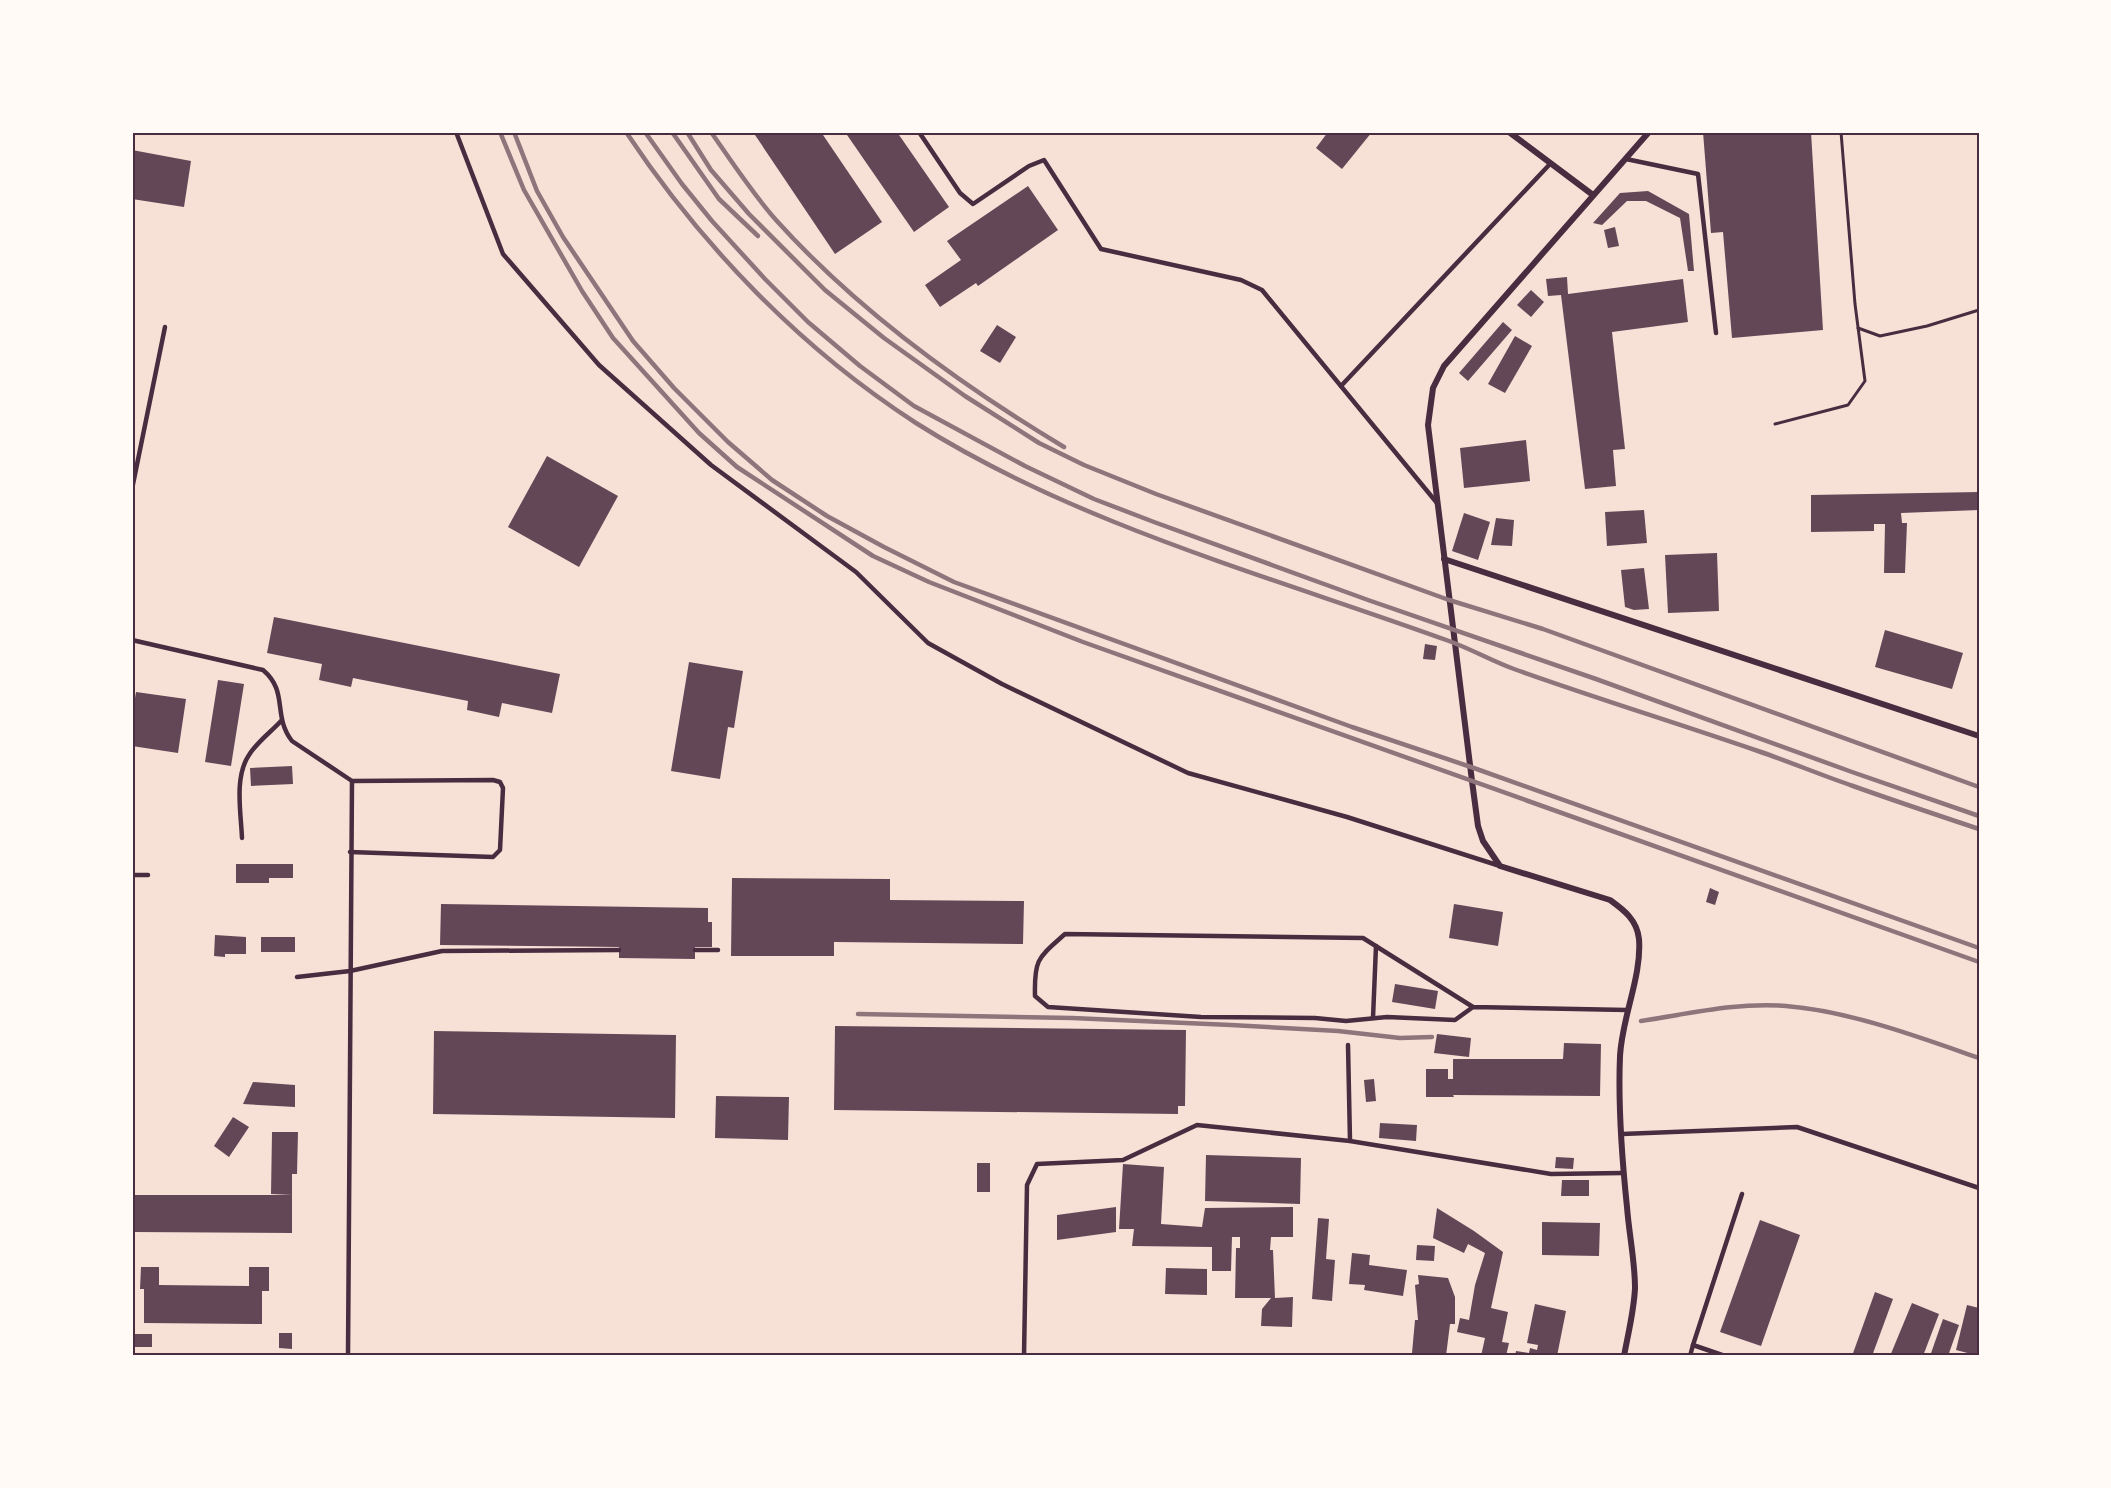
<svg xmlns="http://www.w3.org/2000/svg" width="2111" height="1488" font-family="'Work Sans',sans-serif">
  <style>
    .building { fill: #644757 }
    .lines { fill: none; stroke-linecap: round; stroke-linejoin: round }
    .path { stroke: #4a2c40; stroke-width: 3 }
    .service { stroke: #4a2c40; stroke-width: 4.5 }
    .minor { stroke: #4a2c40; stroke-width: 6 }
    .rail { stroke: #8f747c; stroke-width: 4.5 }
    .neatline { fill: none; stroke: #4a2c40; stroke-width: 2 }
  </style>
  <rect width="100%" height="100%" fill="#f7e1d7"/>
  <!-- building -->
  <g class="building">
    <polygon points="753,132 821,132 882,222 835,254"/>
    <polygon points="845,132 897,132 949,207 914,232"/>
    <polygon points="1328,132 1372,132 1342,169 1316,148"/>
    <polygon points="1703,132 1811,132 1823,330 1732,338 1723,232 1711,233"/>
    <polygon points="132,150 191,161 184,207 132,199"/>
    <polygon points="1028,186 1058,230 978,286 976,283 940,307 925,285 961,260 947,241"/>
    <polygon points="1648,191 1689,214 1694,271 1688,271 1680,218 1646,201 1627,201 1602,225 1593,223 1620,193"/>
    <polygon points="1615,227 1619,246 1608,248 1604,230"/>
    <polygon points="1567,277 1568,294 1683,279 1688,322 1612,332 1625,449 1613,450 1616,486 1585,489 1561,295 1548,296 1546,279"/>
    <polygon points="1531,290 1544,302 1531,317 1517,305"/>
    <polygon points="1503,322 1512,330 1468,381 1459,373"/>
    <polygon points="997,325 1016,337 1000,363 980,351"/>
    <polygon points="1515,336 1532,346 1505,393 1488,384"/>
    <polygon points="1526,440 1530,481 1464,488 1460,448"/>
    <polygon points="547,456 618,496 579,567 508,527"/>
    <polygon points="1979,492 1979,510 1901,513 1902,523 1907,523 1905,573 1884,573 1885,524 1874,524 1874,531 1811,532 1811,495"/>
    <polygon points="1644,510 1647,543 1607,546 1605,512"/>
    <polygon points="1464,513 1490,522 1478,560 1452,551"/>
    <polygon points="1496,518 1514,520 1512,546 1491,545"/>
    <polygon points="1717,553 1719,611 1668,613 1665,555"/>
    <polygon points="1644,568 1649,609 1634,610 1625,607 1621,570"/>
    <polygon points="274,617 560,674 552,713 502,703 499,717 467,710 468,701 353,678 351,687 319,680 322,664 267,653"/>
    <polygon points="1885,630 1963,653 1952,689 1875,667"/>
    <polygon points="1425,644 1437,646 1435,660 1423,659"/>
    <polygon points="689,662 743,671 734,728 728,727 720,779 671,771"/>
    <polygon points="218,680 244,684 231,766 205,762"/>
    <polygon points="136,692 186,699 178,753 132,746 132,697 135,698"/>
    <polygon points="292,766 293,784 251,786 250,768"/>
    <polygon points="236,864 293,864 293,878 269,878 269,883 236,883"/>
    <polygon points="732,878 890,879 890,900 1024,901 1023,944 834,942 834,956 731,956"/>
    <polygon points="1710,888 1719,892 1715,905 1706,902"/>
    <polygon points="441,904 708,908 708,922 712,922 712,947 695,947 695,959 619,958 619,947 440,945"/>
    <polygon points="1454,904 1503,912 1498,946 1449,938"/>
    <polygon points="215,935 246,937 246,954 225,954 225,957 214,956"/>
    <rect x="261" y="937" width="34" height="15"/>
    <polygon points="1395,984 1438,991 1435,1009 1392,1002"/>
    <polygon points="835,1026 1186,1030 1185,1106 1178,1106 1178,1114 834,1110"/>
    <polygon points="434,1031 676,1035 675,1118 433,1114"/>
    <polygon points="1437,1034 1471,1038 1469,1057 1434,1053"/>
    <polygon points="1564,1043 1601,1044 1600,1096 1453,1095 1454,1097 1426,1097 1426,1069 1448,1069 1448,1079 1453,1079 1453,1059 1563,1059"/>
    <polygon points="1374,1079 1376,1101 1366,1102 1364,1080"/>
    <polygon points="253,1082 295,1085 295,1107 243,1104"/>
    <polygon points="716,1096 789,1097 788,1140 715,1138"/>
    <polygon points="233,1117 249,1127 229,1157 214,1146"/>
    <polygon points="1380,1123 1417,1125 1416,1141 1379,1138"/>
    <polygon points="272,1132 298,1132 297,1174 292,1174 292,1195 271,1194"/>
    <polygon points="1206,1155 1301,1158 1300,1204 1205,1201"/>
    <polygon points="1556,1157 1574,1158 1573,1169 1555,1168"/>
    <rect x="977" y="1163" width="13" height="29"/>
    <polygon points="1123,1164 1164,1167 1161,1224 1202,1227 1205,1208 1293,1207 1293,1237 1271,1237 1270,1250 1273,1250 1275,1298 1293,1297 1292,1327 1261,1326 1262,1309 1271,1298 1235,1298 1236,1248 1240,1248 1240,1237 1232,1237 1231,1271 1212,1271 1212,1247 1132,1246 1134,1229 1119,1229"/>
    <polygon points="1562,1180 1589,1180 1589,1196 1561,1196"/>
    <polygon points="132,1195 292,1195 292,1233 132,1232"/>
    <polygon points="1116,1207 1116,1232 1057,1240 1057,1215"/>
    <polygon points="1437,1208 1474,1231 1503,1252 1491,1308 1508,1312 1502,1342 1509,1343 1506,1356 1481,1356 1485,1338 1457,1332 1460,1318 1469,1320 1475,1285 1485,1253 1468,1244 1464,1253 1433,1238"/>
    <polygon points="1318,1218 1329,1219 1326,1259 1335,1260 1332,1301 1312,1299"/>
    <polygon points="1760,1220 1800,1235 1761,1346 1720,1332"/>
    <polygon points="1542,1222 1600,1223 1599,1256 1542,1255"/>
    <polygon points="1417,1245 1435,1246 1434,1261 1416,1260"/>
    <polygon points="1352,1253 1370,1255 1369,1265 1407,1270 1403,1296 1364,1290 1365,1285 1349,1284"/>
    <polygon points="141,1267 159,1267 159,1285 249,1286 249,1267 269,1267 269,1291 262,1291 262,1324 144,1323 144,1289 140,1289"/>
    <polygon points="1166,1268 1207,1269 1207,1295 1165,1294"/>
    <polygon points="1418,1275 1448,1278 1455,1297 1455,1324 1450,1324 1446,1356 1412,1353 1415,1320 1418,1320 1415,1285 1419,1284"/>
    <polygon points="1875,1292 1893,1299 1872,1356 1852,1356"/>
    <polygon points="1912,1303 1939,1314 1923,1356 1890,1356"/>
    <polygon points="1535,1304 1566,1311 1557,1356 1515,1356 1516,1351 1529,1353 1530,1348 1537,1350 1538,1345 1527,1343"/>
    <polygon points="1967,1305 1979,1308 1979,1356 1956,1350"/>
    <polygon points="1943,1319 1959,1325 1948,1356 1930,1356"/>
    <polygon points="279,1333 292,1333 292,1349 279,1348"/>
    <rect x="132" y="1334" width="20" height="13"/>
  </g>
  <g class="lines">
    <!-- path -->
    <g class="path">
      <polyline points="1858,328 1880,336 1927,326 1979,310"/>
      <polyline points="1775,424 1848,405 1865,381 1855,304 1841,132"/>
    </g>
    <!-- service -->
    <g class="service">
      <polyline points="456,132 503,254 599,365 711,465 856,572 928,643 1002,684 1188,773 1347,817 1500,866"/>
      <polyline points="919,132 960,193 973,204 1029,166 1044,160 1101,249 1241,280 1262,290 1437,503"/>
      <polyline points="1626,159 1698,174 1716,333"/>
      <polyline points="1341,386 1550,164"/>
      <polyline points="132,489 165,327"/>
      <path d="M132 640 263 670C289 692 272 715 292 741L352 781 493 780 500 782 503 788 500 850 493 857 350 852"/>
      <path d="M242 838C241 813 234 777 249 755 257 742 271 732 281 721"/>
      <polyline points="132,875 148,875"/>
      <polyline points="695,950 718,950"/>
      <polyline points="297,977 350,971 442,951 619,950"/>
      <path d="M1473 1007 1455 1020 1387 1017 1346 1021 1315 1018 1201 1017 1048 1007 1035 996C1034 959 1038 958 1065 934L1363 938 1473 1007 1627 1010"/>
      <polyline points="1373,1018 1376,946"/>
      <polyline points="1348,1045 1350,1141"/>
      <polyline points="1622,1134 1797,1127 1979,1188"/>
      <polyline points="1693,1345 1742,1194"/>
      <polyline points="348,1356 352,781"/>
      <polyline points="1024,1356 1027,1185 1037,1164 1123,1160 1197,1125 1350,1141 1551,1174 1623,1173"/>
      <polyline points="1690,1356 1693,1345 1725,1356"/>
    </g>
    <!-- minor -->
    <g class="minor">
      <polyline points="1509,132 1593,195"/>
      <polyline points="1444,559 1979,736"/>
      <path d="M1624 1356C1628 1334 1634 1311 1635 1288 1635 1261 1629 1234 1627 1207 1622 1159 1618 1103 1620 1056 1622 1017 1642 976 1639 939 1637 920 1624 910 1610 900L1500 866 1483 841 1478 826 1472 781 1428 425 1433 388 1444 366 1649 132"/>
    </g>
    <!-- rail -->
    <g class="rail">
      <polyline points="500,132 524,190 582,291 613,338 699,433 737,467 873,556 929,582 1083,642 1979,962"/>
      <polyline points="514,132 537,191 563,237 633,341 674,388 728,442 772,480 827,516 884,547 954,582 1352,727 1471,767 1979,948"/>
      <path d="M626 132C702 246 800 348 916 423 1075 524 1273 577 1449 641 1471 649 1492 661 1514 669 1595 698 1677 723 1758 751 1790 762 1821 775 1853 786 1895 801 1937 815 1979 829"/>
      <polyline points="645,132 682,184 712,221 765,279 808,322 860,366 914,406 1025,466 1094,499 1154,522 1368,600 1596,679 1852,772 1979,816"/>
      <polyline points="672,132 719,199 758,236"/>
      <polyline points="687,132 711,170 749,214 825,290 884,338 965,396 1039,443 1084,465 1156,494 1449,600 1543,629 1979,787"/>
      <path d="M711 132C732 162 752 193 776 220 858 311 959 384 1064 447"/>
      <polyline points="858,1014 1072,1018 1231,1025 1338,1031 1400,1038 1432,1037"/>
      <path d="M1641 1021C1688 1014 1737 1002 1786 1006 1849 1011 1919 1037 1979 1058"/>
    </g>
  </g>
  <!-- border -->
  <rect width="2111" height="1488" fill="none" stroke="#fffaf5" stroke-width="267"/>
  <rect x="134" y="134" width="1844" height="1220" class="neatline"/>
</svg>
